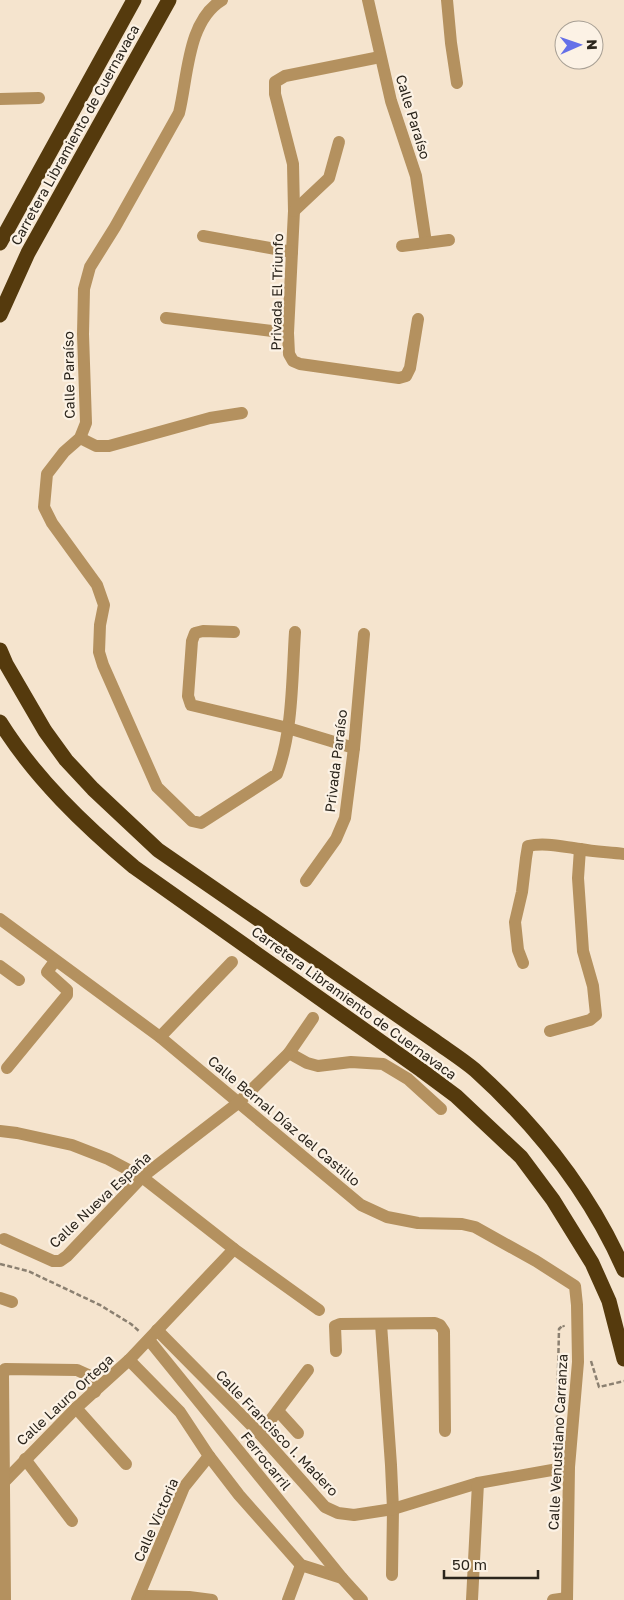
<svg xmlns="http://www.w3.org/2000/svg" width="624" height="1600" font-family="'Golos Text',sans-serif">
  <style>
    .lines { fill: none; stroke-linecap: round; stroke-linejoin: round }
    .path { stroke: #8b8071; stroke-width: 2.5; stroke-dasharray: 5 2.5; stroke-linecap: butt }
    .minor { stroke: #b4915f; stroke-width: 12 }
    .highway { stroke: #553a0d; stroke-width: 15 }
    .labels { text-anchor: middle; stroke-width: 4.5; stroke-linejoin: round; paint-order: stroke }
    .street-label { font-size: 14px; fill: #2b251c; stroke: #fcf2e5 }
  </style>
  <rect width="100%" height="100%" fill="#f5e4ce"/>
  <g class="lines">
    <!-- path -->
    <g class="path">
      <polyline points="0,1264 28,1271 100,1305 131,1324 140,1332"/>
      <polyline points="591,1361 599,1387 624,1381"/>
      <polyline points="556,1458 559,1329 563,1325 564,1327"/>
    </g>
    <!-- minor -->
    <g class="minor">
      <path d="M222 0C187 21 188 77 179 113L115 227 90 267 84 289 83 334 86 423 80 438 64 452 47 474 44 507 52 523 97 585 104 605 100 625 99 652 103 665 157 787 192 821 201 823 277 774C293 731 292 677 295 632"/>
      <polyline points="368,0 391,101 416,176 426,243"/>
      <polyline points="447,0 451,43 457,83"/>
      <polyline points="380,57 285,76 275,82 275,94 293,164 294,211 288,333 289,354 293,361 300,364 399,378 406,376 410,368 418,319"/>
      <polyline points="0,99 39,98"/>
      <polyline points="294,211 329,178 339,142"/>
      <polyline points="203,236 292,252"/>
      <polyline points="402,246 449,240"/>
      <polyline points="166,318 288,333"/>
      <polyline points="80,438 96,446 109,446 210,418 242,413"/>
      <polyline points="234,632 203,631 195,633 192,641 188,696 191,705 288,728 354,748"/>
      <polyline points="306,881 336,839 345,818 354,748 364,634"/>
      <polyline points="0,919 160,1037 361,1205 387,1217 418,1223 462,1224 475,1227 536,1261 575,1286 577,1305 578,1362 569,1467 567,1600"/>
      <path d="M523 963 518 950 515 922 522 892 526 858 528 846C545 842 563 847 580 849 595 852 609 852 624 854"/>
      <polyline points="0,966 19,980"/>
      <polyline points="550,1031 590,1020 596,1015 593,986 583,951 578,878 580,849"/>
      <polyline points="160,1037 232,962"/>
      <polyline points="289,1053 307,1063 318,1066 351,1062 383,1064 408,1079 441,1109"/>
      <polyline points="7,1068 67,995 67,990 47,972 55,961"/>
      <polyline points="0,1131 17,1133 72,1145 108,1159 142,1177 234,1249 319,1310"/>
      <polyline points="4,1239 53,1261 60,1261 67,1256 142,1177 238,1103 289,1053 313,1018"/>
      <polyline points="0,1298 12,1302"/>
      <polyline points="381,1324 391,1465 393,1509 392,1575"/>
      <polyline points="157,1330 260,1434 325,1507 338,1513 354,1515 393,1509 478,1483 569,1467"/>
      <polyline points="149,1340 342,1578 362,1600"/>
      <polyline points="336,1351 335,1326 340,1324 435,1323 440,1325 444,1331 445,1431"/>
      <polyline points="129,1360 180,1412 209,1456 239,1495 301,1565 342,1578"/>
      <polyline points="76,1408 126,1464"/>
      <polyline points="278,1411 298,1433"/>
      <polyline points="260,1434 308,1370"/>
      <polyline points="25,1459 72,1521"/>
      <polyline points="3,1483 76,1408 129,1360 234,1249"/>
      <polyline points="147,1596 189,1597 212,1600"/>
      <polyline points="5,1600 3,1375 5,1369 77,1370 88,1375 95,1392"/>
      <polyline points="137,1600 184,1487 209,1456"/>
      <polyline points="288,1600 301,1565"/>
      <polyline points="472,1600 478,1483"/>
      <polyline points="553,1600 567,1598"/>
    </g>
    <!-- highway -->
    <g class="highway">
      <polyline points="0,243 134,0"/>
      <polyline points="0,315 28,253 169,0"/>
      <path d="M0 650 6 664 45 731 66 760 93 789 158 850 435 1041C449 1051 463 1060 475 1070 538 1127 590 1193 624 1270"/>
      <path d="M0 722C35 778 84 825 134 867L421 1070 456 1096 521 1157 553 1200 592 1263 609 1301 624 1359"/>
    </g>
  </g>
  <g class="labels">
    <!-- street labels -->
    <g class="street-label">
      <text transform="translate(413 117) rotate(73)" y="5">Calle Paraíso</text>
      <text transform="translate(75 135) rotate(-61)" y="5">Carretera Libramiento de Cuernavaca</text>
      <text transform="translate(277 292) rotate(-89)" y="5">Privada El Triunfo</text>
      <text transform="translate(69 375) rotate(-91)" y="5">Calle Paraíso</text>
      <text transform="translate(336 761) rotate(-83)" y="5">Privada Paraíso</text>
      <text transform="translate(354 1003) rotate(36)" y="5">Carretera Libramiento de Cuernavaca</text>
      <text transform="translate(284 1121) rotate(40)" y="5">Calle Bernal Díaz del Castillo</text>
      <text transform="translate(100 1200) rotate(-43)" y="5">Calle Nueva España</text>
      <text transform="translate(65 1400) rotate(-43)" y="5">Calle Lauro Ortega</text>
      <text transform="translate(277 1433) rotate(46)" y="5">Calle Francisco I. Madero</text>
      <text transform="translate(558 1442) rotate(-87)" y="5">Calle Venustiano Carranza</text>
      <text transform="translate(266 1461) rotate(51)" y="5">Ferrocarril</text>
      <text transform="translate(156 1520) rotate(-66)" y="5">Calle Victoria</text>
    </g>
  </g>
  <!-- north arrow -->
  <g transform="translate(579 45) rotate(88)"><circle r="24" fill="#fcf2e5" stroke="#a8a095"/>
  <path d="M0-4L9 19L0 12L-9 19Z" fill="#6570e8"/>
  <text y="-8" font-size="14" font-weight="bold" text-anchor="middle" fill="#2b251c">N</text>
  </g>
  <!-- scale -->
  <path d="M444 1570v8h94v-8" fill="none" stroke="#2b251c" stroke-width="2.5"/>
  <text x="452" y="1570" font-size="15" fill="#2b251c" stroke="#fcf2e5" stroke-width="4" paint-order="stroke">50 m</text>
</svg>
